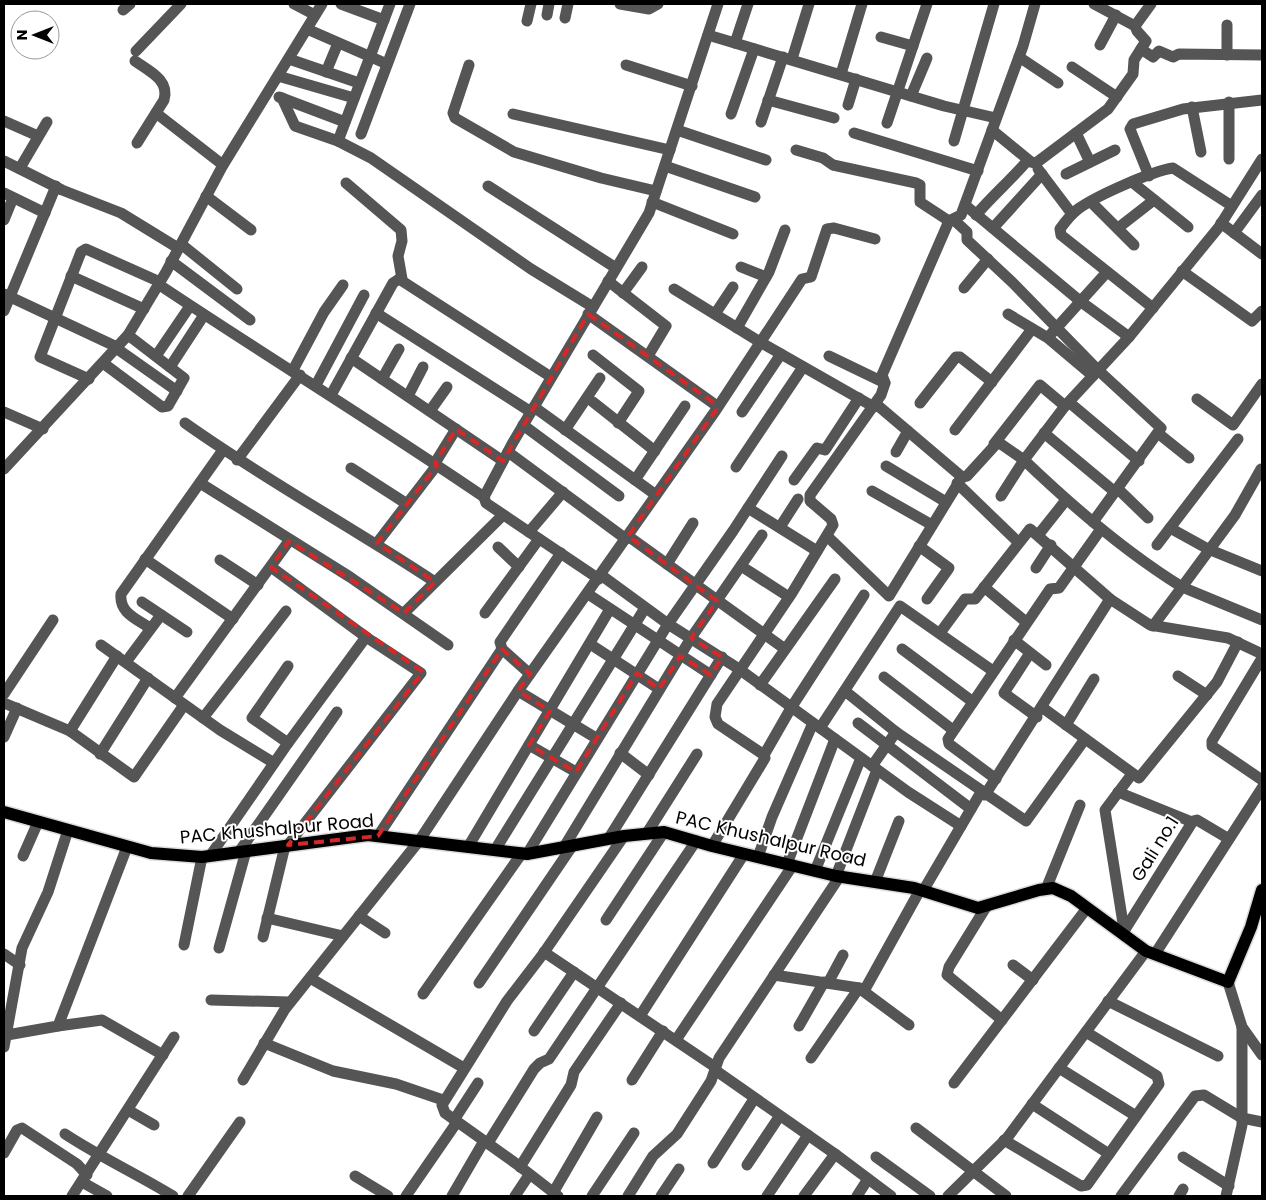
<svg xmlns="http://www.w3.org/2000/svg" width="1266" height="1200" font-family="Poppins,sans-serif">
  <style>
    .lines { fill: none; stroke-linecap: round; stroke-linejoin: round }
    .major-casing { stroke: #dbdbdb; stroke-width: 15 }
    .minor { stroke: #555; stroke-width: 11 }
    .major { stroke: #000; stroke-width: 12 }
    .marked { fill: none; stroke: #d62828; stroke-width: 4; stroke-dasharray: 10 6; stroke-linejoin: round }
    .labels { text-anchor: middle; stroke-width: 4; stroke-linejoin: round; paint-order: stroke }
    .street-label { font-size: 18px; fill: #000; stroke: #fff }
  </style>
  <rect width="100%" height="100%" fill="#fff"/>
  <g class="lines">
    <!-- major casing -->
    <g class="major-casing">
      <polyline id="major" points="4,812 151,853 202,857 368,835 527,854 624,836 664,832 712,846 836,876 914,888 978,908 1039,890 1053,888 1071,896 1146,951 1228,982 1251,927 1262,890"/>
    </g>
    <!-- minor -->
    <g class="minor">
      <polyline points="294,4 315,15"/>
      <polyline points="341,4 384,20"/>
      <polyline points="620,4 649,9 658,4"/>
      <polyline points="1094,4 1135,26"/>
      <polyline points="123,10 130,4"/>
      <polyline points="547,15 549,4"/>
      <polyline points="565,18 568,4"/>
      <polyline points="527,21 531,4"/>
      <polyline points="1227,25 1227,55"/>
      <polyline points="307,29 387,64"/>
      <polyline points="708,35 944,106 996,118"/>
      <polyline points="881,37 913,46"/>
      <polyline points="735,43 748,4"/>
      <polyline points="1100,45 1116,15"/>
      <polyline points="1141,49 1153,57 1159,51 1173,57 1179,54 1262,55"/>
      <polyline points="136,51 181,4"/>
      <polyline points="1019,57 1058,83"/>
      <polyline points="289,59 359,83"/>
      <polyline points="792,59 809,4"/>
      <path d="M135 61C149 71 170 80 164 100L137 143"/>
      <polyline points="469,65 453,113 455,118 514,152 601,178 656,191"/>
      <polyline points="626,65 692,86"/>
      <polyline points="1072,67 1117,97"/>
      <polyline points="326,72 338,43"/>
      <polyline points="841,74 862,4"/>
      <polyline points="278,76 354,98"/>
      <polyline points="911,96 927,58"/>
      <polyline points="279,97 345,122"/>
      <polyline points="282,98 295,126 338,141 371,158 531,269 593,307"/>
      <polyline points="768,100 834,118"/>
      <polyline points="1229,102 1229,159"/>
      <polyline points="848,105 856,79"/>
      <polyline points="1192,107 1201,152"/>
      <polyline points="156,113 223,165"/>
      <polyline points="513,114 670,150"/>
      <polyline points="731,114 754,49"/>
      <polyline points="4,121 38,136"/>
      <polyline points="761,122 783,57"/>
      <polyline points="887,123 927,4"/>
      <polyline points="677,130 766,160"/>
      <polyline points="992,130 1031,162 1036,163 1108,109 1133,74 1134,60 1146,41 1137,31 1135,26 1151,4"/>
      <polyline points="854,133 978,171"/>
      <polyline points="1076,133 1090,162"/>
      <polyline points="361,134 410,4"/>
      <polyline points="338,141 390,4"/>
      <polyline points="954,141 994,4"/>
      <polyline points="796,150 823,158 833,165 916,183 920,185 920,202 949,221"/>
      <polyline points="4,161 62,190 121,213 178,248"/>
      <polyline points="665,166 755,197"/>
      <polyline points="20,168 47,122"/>
      <polyline points="1038,169 1072,214"/>
      <polyline points="1066,174 1115,150"/>
      <polyline points="1149,176 1130,129 1133,124 1183,109 1262,100"/>
      <polyline points="1132,182 1188,227"/>
      <polyline points="346,183 401,230 402,241 398,256 402,279"/>
      <polyline points="488,186 616,268"/>
      <polyline points="4,193 45,213"/>
      <polyline points="206,196 251,230"/>
      <polyline points="652,202 733,234"/>
      <polyline points="1091,202 1134,245"/>
      <polyline points="965,205 1080,301 1129,337"/>
      <path d="M976 215C993 195 1011 180 1028 160"/>
      <polyline points="4,220 13,198"/>
      <polyline points="954,220 967,232 967,240 1012,282 1098,370 1161,428 1093,522"/>
      <polyline points="1221,223 1262,254"/>
      <polyline points="993,228 1042,174"/>
      <polyline points="1118,228 1154,200"/>
      <polyline points="1234,233 1262,195"/>
      <polyline points="181,244 237,289"/>
      <polyline points="171,261 250,320"/>
      <polyline points="741,267 766,277"/>
      <polyline points="1182,271 1252,321 1262,311"/>
      <polyline points="71,276 144,309"/>
      <polyline points="608,281 666,326 648,356"/>
      <path d="M158 284C266 356 377 424 484 497"/>
      <polyline points="964,288 988,259"/>
      <polyline points="674,289 760,342 874,407"/>
      <polyline points="623,293 642,267"/>
      <polyline points="4,294 117,347"/>
      <path d="M1153 308 1061 235 1060 229C1065 222 1070 215 1078 209 1096 196 1152 171 1173 168L1232 206"/>
      <polyline points="4,311 56,186"/>
      <polyline points="376,313 531,412"/>
      <polyline points="588,314 717,406"/>
      <polyline points="715,314 733,287"/>
      <polyline points="1008,314 1048,338 1093,376"/>
      <polyline points="737,328 769,272 785,230"/>
      <polyline points="1051,334 1107,272"/>
      <polyline points="116,348 177,391"/>
      <polyline points="593,355 639,391 618,423"/>
      <polyline points="156,356 190,306"/>
      <polyline points="829,356 885,383"/>
      <polyline points="351,358 503,461"/>
      <polyline points="103,363 162,407 168,406 184,378 128,335"/>
      <polyline points="170,367 204,315"/>
      <polyline points="293,370 324,312 343,285"/>
      <polyline points="89,379 40,357 81,252 86,249 160,282"/>
      <polyline points="382,379 399,349"/>
      <polyline points="316,385 364,295"/>
      <polyline points="331,395 393,283 399,279 551,377"/>
      <polyline points="408,396 423,367"/>
      <polyline points="1197,399 1233,425 1262,384"/>
      <polyline points="593,402 655,451"/>
      <polyline points="920,403 956,357 960,357 992,382"/>
      <polyline points="1070,403 1139,461"/>
      <polyline points="876,404 962,477 967,476 998,442 1024,460 1065,406 1129,337 1219,227 1262,159"/>
      <polyline points="534,407 656,495"/>
      <polyline points="430,411 447,387"/>
      <polyline points="4,412 43,429"/>
      <polyline points="742,412 781,354"/>
      <path d="M185 423C265 480 352 527 435 582"/>
      <polyline points="523,425 619,496"/>
      <polyline points="565,430 600,378"/>
      <polyline points="955,430 1032,329"/>
      <polyline points="1044,433 1115,492"/>
      <polyline points="1159,434 1189,458"/>
      <polyline points="994,444 1040,385 1065,406"/>
      <polyline points="508,452 626,539"/>
      <polyline points="896,452 908,431"/>
      <polyline points="237,460 300,375"/>
      <polyline points="435,463 456,429"/>
      <polyline points="886,466 946,502"/>
      <polyline points="736,467 803,367"/>
      <polyline points="351,468 407,504"/>
      <polyline points="4,469 128,335 166,272 223,165 322,4"/>
      <polyline points="635,480 685,406"/>
      <polyline points="794,480 817,448 825,450 859,398"/>
      <polyline points="200,483 350,577 448,645"/>
      <polyline points="957,483 1018,542"/>
      <polyline points="1118,489 1148,518"/>
      <polyline points="872,491 932,525"/>
      <path d="M1001 496 1024 460C1073 507 1124 551 1182 587L1235 515 1261 469"/>
      <polyline points="748,508 817,551"/>
      <polyline points="780,527 798,499"/>
      <polyline points="1170,528 1208,549 1262,571"/>
      <polyline points="529,532 563,492"/>
      <polyline points="1039,534 1066,500"/>
      <polyline points="628,536 785,649"/>
      <polyline points="827,536 889,596 962,477"/>
      <polyline points="377,543 437,465"/>
      <polyline points="1157,545 1238,439"/>
      <polyline points="919,546 949,568 927,599"/>
      <polyline points="498,547 519,567"/>
      <polyline points="145,559 233,619"/>
      <polyline points="220,560 258,585"/>
      <polyline points="667,564 693,523"/>
      <polyline points="741,566 789,597"/>
      <polyline points="271,567 366,637 421,673 288,845"/>
      <polyline points="1036,568 1051,545"/>
      <polyline points="601,575 668,624 739,669 908,792 961,826"/>
      <polyline points="599,579 486,503 484,497 512,444 649,213 718,4"/>
      <polyline points="984,587 1026,622"/>
      <polyline points="588,594 711,675"/>
      <polyline points="142,602 187,632"/>
      <polyline points="404,613 503,515"/>
      <polyline points="485,613 539,539"/>
      <polyline points="1153,626 1182,587 1262,620"/>
      <path d="M150 628C137 619 119 613 121 594L223 450"/>
      <polyline points="940,633 965,599 975,599 1030,529 1110,599 1150,625 1228,638 1262,654"/>
      <polyline points="1014,640 1046,665"/>
      <polyline points="590,644 659,689"/>
      <polyline points="101,645 220,730 274,763"/>
      <polyline points="902,649 973,702"/>
      <polyline points="1030,653 1004,693 1037,717"/>
      <polyline points="1262,658 1212,741 1212,746 1262,780"/>
      <polyline points="126,662 161,615"/>
      <polyline points="288,666 252,718 288,743"/>
      <polyline points="530,674 502,649 500,642 561,553"/>
      <polyline points="1178,676 1207,695"/>
      <polyline points="884,677 953,730"/>
      <polyline points="760,685 835,579"/>
      <polyline points="518,691 596,738"/>
      <polyline points="845,691 896,732 1026,821 1085,739"/>
      <polyline points="4,694 53,620"/>
      <polyline points="175,698 289,541"/>
      <polyline points="4,703 70,731 134,777 184,705"/>
      <polyline points="1043,708 1139,778 1217,682 1238,642"/>
      <polyline points="203,718 286,611"/>
      <polyline points="858,723 971,809"/>
      <polyline points="1066,725 1094,679"/>
      <polyline points="820,728 900,606 993,671"/>
      <polyline points="70,731 117,656"/>
      <polyline points="4,737 17,708"/>
      <polyline points="529,745 576,772"/>
      <polyline points="620,753 649,775"/>
      <polyline points="100,754 148,678"/>
      <polyline points="764,755 791,708 864,595"/>
      <polyline points="872,766 896,732"/>
      <polyline points="996,779 949,744 948,739 1050,589 1059,588 1101,529"/>
      <polyline points="1118,792 1192,822"/>
      <polyline points="985,795 1110,599"/>
      <polyline points="647,833 697,754"/>
      <polyline points="378,836 502,649"/>
      <polyline points="609,838 722,657"/>
      <polyline points="712,846 765,758 764,755 718,724 715,717 717,704 792,593 833,525 831,519 810,501 810,495 881,395 885,383 882,375 949,221 961,215 1023,46 1035,4"/>
      <polyline points="468,847 610,609"/>
      <polyline points="564,847 691,638 762,535"/>
      <polyline points="495,850 645,608"/>
      <polyline points="239,852 337,712"/>
      <polyline points="527,854 668,624 733,531 782,456"/>
      <polyline points="23,856 38,822"/>
      <polyline points="210,856 288,743 366,637"/>
      <polyline points="758,857 772,817 813,723"/>
      <polyline points="787,864 835,739"/>
      <polyline points="815,871 861,758"/>
      <polyline points="836,876 877,770"/>
      <polyline points="875,882 899,821"/>
      <polyline points="1046,889 1080,805"/>
      <polyline points="923,891 981,792"/>
      <polyline points="986,907 949,967 947,975 1002,1020"/>
      <polyline points="359,916 385,933"/>
      <polyline points="267,918 343,936"/>
      <polyline points="606,920 664,832"/>
      <polyline points="1124,931 1193,821 1197,820 1229,839"/>
      <polyline points="1125,936 1105,810 1132,774"/>
      <polyline points="263,937 285,846"/>
      <polyline points="184,945 202,857"/>
      <polyline points="219,948 246,851"/>
      <polyline points="544,952 715,1067"/>
      <polyline points="4,954 20,965"/>
      <polyline points="1155,954 1262,788"/>
      <polyline points="1013,965 1033,980"/>
      <polyline points="774,975 859,988 909,1025"/>
      <polyline points="310,978 464,1068"/>
      <polyline points="1228,982 1242,1027 1262,1055"/>
      <polyline points="479,983 573,845"/>
      <polyline points="828,983 843,955"/>
      <polyline points="864,991 920,890"/>
      <polyline points="423,994 522,853"/>
      <polyline points="211,1000 290,1002"/>
      <polyline points="1108,1001 1218,1056"/>
      <polyline points="640,1016 744,854"/>
      <polyline points="58,1026 102,1020 163,1055"/>
      <polyline points="799,1026 824,982"/>
      <polyline points="534,1031 574,972"/>
      <polyline points="7,1035 58,1026 127,847"/>
      <polyline points="676,1040 793,865"/>
      <polyline points="264,1043 333,1071 396,1084 443,1100"/>
      <polyline points="4,1047 22,948 48,892 68,830"/>
      <polyline points="811,1058 859,988"/>
      <polyline points="1059,1068 1136,1116"/>
      <polyline points="715,1070 835,1154 891,1196"/>
      <polyline points="243,1080 285,1009 419,841 518,691 716,410 802,279 811,277 827,229 834,228 875,239"/>
      <polyline points="632,1080 663,1031"/>
      <polyline points="954,1083 1087,908"/>
      <polyline points="1032,1104 1109,1154"/>
      <polyline points="128,1110 154,1125"/>
      <polyline points="454,1120 478,1083"/>
      <polyline points="916,1128 1006,1196"/>
      <path d="M65 1134C100 1157 137 1174 173 1196"/>
      <polyline points="1004,1140 1081,1186 1087,1185 1159,1084 1157,1076 1086,1032"/>
      <polyline points="488,1143 534,1069 540,1063 549,1059 696,841"/>
      <polyline points="4,1153 17,1130 22,1128 77,1164 87,1175"/>
      <polyline points="876,1157 930,1196"/>
      <polyline points="1183,1157 1229,1186"/>
      <polyline points="713,1163 754,1099"/>
      <polyline points="747,1165 779,1117"/>
      <polyline points="520,1167 571,1085 574,1072 621,1003"/>
      <polyline points="355,1176 388,1196"/>
      <polyline points="82,1182 107,1196"/>
      <polyline points="553,1193 597,1117"/>
      <polyline points="72,1196 174,1037"/>
      <polyline points="188,1196 240,1122"/>
      <polyline points="406,1196 457,1122"/>
      <polyline points="452,1196 484,1141"/>
      <polyline points="515,1196 529,1175"/>
      <polyline points="558,1196 518,1165 445,1113 442,1105 507,1001 543,954 624,836"/>
      <polyline points="592,1196 634,1133"/>
      <polyline points="628,1196 653,1156 677,1134 711,1081 719,1058 840,876"/>
      <polyline points="661,1196 679,1169"/>
      <polyline points="767,1196 808,1135"/>
      <polyline points="804,1196 835,1154"/>
      <polyline points="857,1196 868,1179"/>
      <polyline points="948,1196 1007,1138 1146,951"/>
      <polyline points="1121,1196 1195,1096 1204,1095 1242,1118 1262,1122"/>
      <polyline points="1179,1196 1183,1189"/>
      <polyline points="1226,1196 1242,1125 1242,1027"/>
    </g>
    <!-- major -->
    <use href="#major" class="major"/>
  </g>
  <!-- marked area -->
  <path class="marked" d="M588 314 714 403 716 410 628 536 717 601 691 638 722 657 711 675 680 656 659 689 637 673 576 772 529 745 550 711 518 691 530 674 502 649 378 836 288 845 423 672 271 567 289 541 404 613 435 582 377 543 437 465 435 463 456 429 503 461Z"/>
  <g class="labels">
    <!-- street labels -->
    <g class="street-label">
      <text transform="translate(277 829) rotate(-5)" y="6">PAC Khushalpur Road</text>
      <text transform="translate(771 839) rotate(13)" y="6">PAC Khushalpur Road</text>
      <text transform="translate(1155 849) rotate(-58)" y="6">Gali no.1</text>
    </g>
  </g>
  <!-- border -->
  <rect width="1266" height="1200" fill="none" stroke="#000000" stroke-width="10"/>
  <!-- north arrow -->
  <g transform="translate(35 35) rotate(270)"><circle r="24" fill="#ffffff" stroke="#999999"/>
  <path d="M0-4L9 19L0 12L-9 19Z" fill="#000000"/>
  <text y="-8" font-size="14" font-weight="bold" text-anchor="middle" fill="#000000">N</text>
  </g>
</svg>
